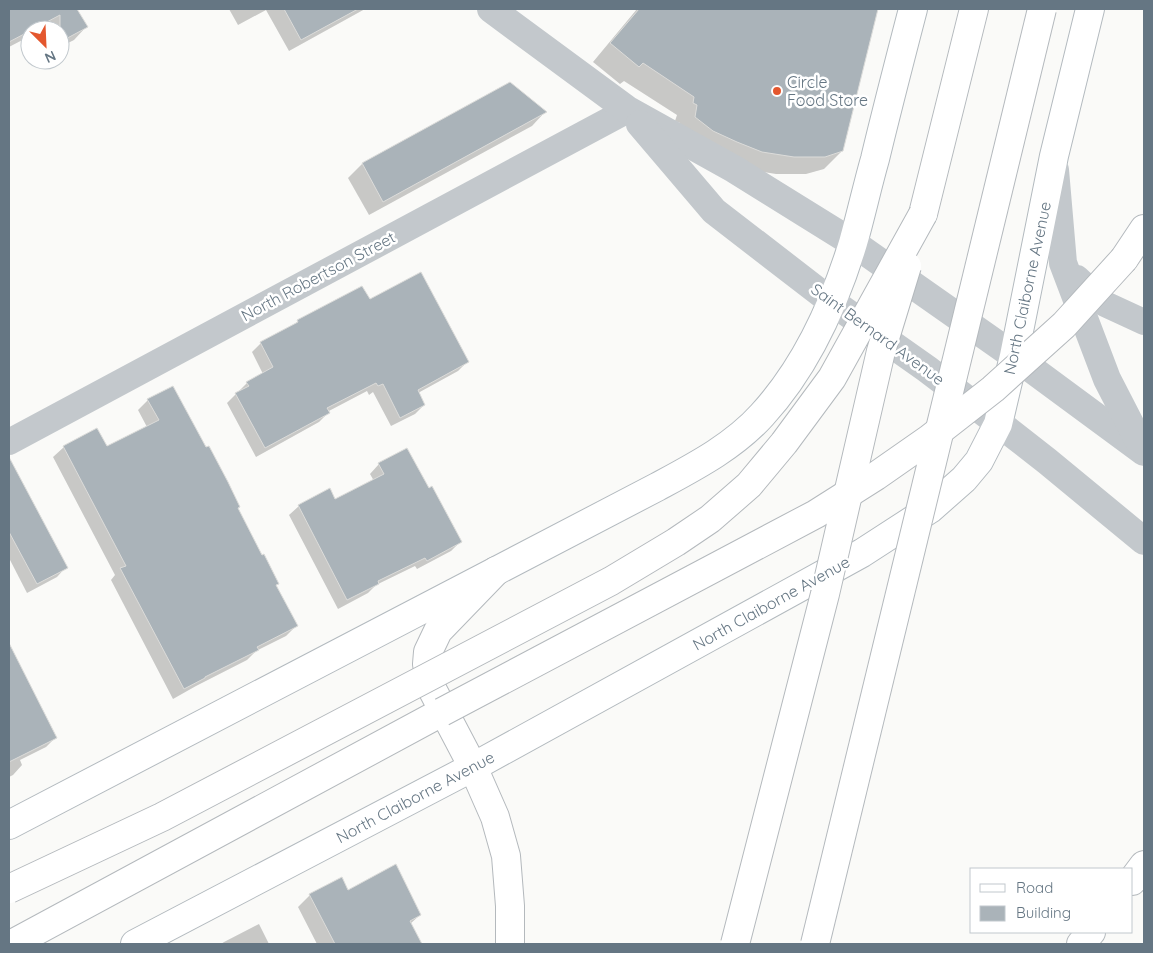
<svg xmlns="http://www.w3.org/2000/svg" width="1153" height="953" font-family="Quicksand,sans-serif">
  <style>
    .shadow { fill: #0003 }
    .building { fill: #aab3b9; stroke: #dcdcda }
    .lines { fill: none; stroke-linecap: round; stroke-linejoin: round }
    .secondary-casing { stroke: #b3babf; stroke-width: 30 }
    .motorway-casing { stroke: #b4b9bd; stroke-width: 30 }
    .minor { stroke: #c3c8cc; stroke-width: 26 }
    .tertiary { stroke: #c3c8cc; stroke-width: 28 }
    .secondary { stroke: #fff; stroke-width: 28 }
    .motorway { stroke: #fff; stroke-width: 28 }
    .motorway-bridge-casing { stroke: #b4b9bd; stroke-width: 30; stroke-linecap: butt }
    .motorway-bridge { stroke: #fff; stroke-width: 28 }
    .poi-dot { fill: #e4572e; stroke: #fff; stroke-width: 2 }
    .labels { text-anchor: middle; stroke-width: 5; stroke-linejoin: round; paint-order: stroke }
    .poi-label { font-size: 16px; fill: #657683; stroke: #fff; text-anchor: start }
    .street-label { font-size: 16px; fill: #657683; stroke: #fff }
  </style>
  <rect width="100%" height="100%" fill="#fafaf8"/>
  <!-- shadow -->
  <g class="shadow">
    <polygon points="9,9 76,9 86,27 74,40 60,47 60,30 30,30 30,36 9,47"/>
    <polygon points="229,9 365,9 289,51 266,10 238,25"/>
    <polygon points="637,9 877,9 842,151 824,169 806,174 776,174 744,169 678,135 680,123 675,121 677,115 624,81 620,84 593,62"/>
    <polygon points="510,84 545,112 532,126 369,215 348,178 362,164"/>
    <polygon points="362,287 369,301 467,362 458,371 418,393 424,405 415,414 391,426 373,392 369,395 367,391 327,412 328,413 319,422 256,457 227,403 247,383 263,374 252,352 261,343 293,326 298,321"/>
    <polygon points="148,400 237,508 261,557 278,583 275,586 296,626 286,636 256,651 247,660 196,686 173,699 111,580 115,575 53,457 64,447 106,447 147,427 138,410"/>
    <polygon points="379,464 429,490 461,541 451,551 417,569 415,566 376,585 368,593 338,609 289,515 299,506 335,501 374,481 370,474"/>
    <polygon points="16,473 66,567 57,577 27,593 9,558 9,477"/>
    <polygon points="12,652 55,738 46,747 20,760 22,765 13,775 9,777 9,654"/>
    <polygon points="347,891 420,915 410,924 418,940 414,944 317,944 298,907 310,895"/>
    <polygon points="259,924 269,944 221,944 224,942"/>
  </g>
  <!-- building -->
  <g class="building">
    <polygon points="9,9 77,9 88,27 60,42 60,15 9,42"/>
    <polygon points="284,9 358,9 301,40"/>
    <polygon points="639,9 878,9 843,151 825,157 794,157 762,152 737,142 713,131 695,117 697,105 693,103 694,97 643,63 639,67 610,43"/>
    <polygon points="510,82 547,112 383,202 362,163"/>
    <polygon points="421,272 469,362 418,390 425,405 400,418 383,384 378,386 376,383 327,408 330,413 265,448 235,393 249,386 246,382 273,367 260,342 298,322 297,320 362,286 370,299"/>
    <polygon points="173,386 206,447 209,446 228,482 240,507 238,508 262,555 264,554 279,584 276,585 298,626 257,647 259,650 205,677 205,678 184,689 120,568 126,566 63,446 97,428 107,446 159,420 147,399"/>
    <polygon points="407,448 429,488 432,486 462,542 427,561 425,558 378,581 379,584 347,600 298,505 330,488 335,499 384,474 378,463"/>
    <polygon points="9,457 68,568 37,584 9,532"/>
    <polygon points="9,643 57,738 9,762"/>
    <polygon points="396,864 421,915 410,921 422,944 335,944 309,894 342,877 348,890"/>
  </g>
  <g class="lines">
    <!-- secondary casing -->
    <g class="secondary-casing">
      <g id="secondary">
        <path d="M9 825 657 487C694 467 733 447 762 415 806 367 834 305 853 243 861 215 867 187 875 159 887 109 900 59 913 9"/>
        <polyline points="135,944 473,767 862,553 930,509 964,479 979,461 998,424 1014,356 1054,156 1090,9"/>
      </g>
    </g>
    <!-- motorway casing -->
    <g class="motorway-casing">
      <g id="motorway">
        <polyline points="923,214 974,9"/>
        <polyline points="1124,259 1144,229"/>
        <polyline points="496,571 438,631 428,652 427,664 431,687 473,767 495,817 506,856 510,906 510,944"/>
        <polyline points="1132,881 1144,865"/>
        <polyline points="12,944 442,712"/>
        <polyline points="1081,944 1091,932"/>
      </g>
    </g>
    <!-- minor -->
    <g class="minor">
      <polyline points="1077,278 1105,304 1144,322"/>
      <polyline points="9,442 628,110"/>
    </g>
    <!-- tertiary -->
    <g class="tertiary">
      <polyline points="491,9 628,110 734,169 853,243 1014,356 1144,452"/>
      <polyline points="640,124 714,211 832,302 927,369 1006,429 1047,461 1144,541"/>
      <polyline points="1055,170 1063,263 1107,379 1142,447"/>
    </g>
    <!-- secondary -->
    <use href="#secondary" class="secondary"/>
    <!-- motorway -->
    <use href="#motorway" class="motorway"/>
    <!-- motorway-bridge casing -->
    <g class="motorway-bridge-casing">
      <g id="motorway-bridge">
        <polyline points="442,712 816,514 876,476 929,439 993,389 1064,325 1124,259"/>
        <polyline points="9,889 162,817 611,581 676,542 710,519 749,485 784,443 832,378 923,214"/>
        <polyline points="735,944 825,594 881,351 907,266"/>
        <polyline points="815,944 1042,9"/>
      </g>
    </g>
    <!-- motorway-bridge -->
    <use href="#motorway-bridge" class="motorway-bridge"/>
  </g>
  <!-- markers -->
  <circle class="poi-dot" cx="777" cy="91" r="5"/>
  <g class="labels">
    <!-- poi labels -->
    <g class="poi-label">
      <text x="787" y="88">Circle<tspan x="787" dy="18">Food Store</tspan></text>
    </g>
    <!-- street labels -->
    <g class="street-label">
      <text transform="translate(318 276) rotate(-28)" y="6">North Robertson Street</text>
      <text transform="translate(1027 288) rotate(-78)" y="6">North Claiborne Avenue</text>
      <text transform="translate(878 334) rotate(36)" y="6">Saint Bernard Avenue</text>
      <text transform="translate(771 603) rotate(-29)" y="6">North Claiborne Avenue</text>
      <text transform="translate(415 797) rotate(-28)" y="6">North Claiborne Avenue</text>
    </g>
  </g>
  <!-- border -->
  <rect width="1153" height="953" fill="none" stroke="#657683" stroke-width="20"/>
  <!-- legend -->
  <rect x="970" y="868" width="162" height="65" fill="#ffffff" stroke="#c1c8cd"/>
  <rect x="980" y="884" width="25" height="8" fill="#ffffff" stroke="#c1c8cd"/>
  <text x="1016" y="893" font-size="15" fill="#657683">Road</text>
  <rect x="980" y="906" width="25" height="15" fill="#aab3b9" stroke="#c1c8cd"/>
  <text x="1016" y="918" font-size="15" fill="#657683">Building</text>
  <!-- north arrow -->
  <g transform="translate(45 45) rotate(156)"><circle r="24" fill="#ffffff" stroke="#c1c8cd"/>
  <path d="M0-4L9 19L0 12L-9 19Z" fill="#e4572e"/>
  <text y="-8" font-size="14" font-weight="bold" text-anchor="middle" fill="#657683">N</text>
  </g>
</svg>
